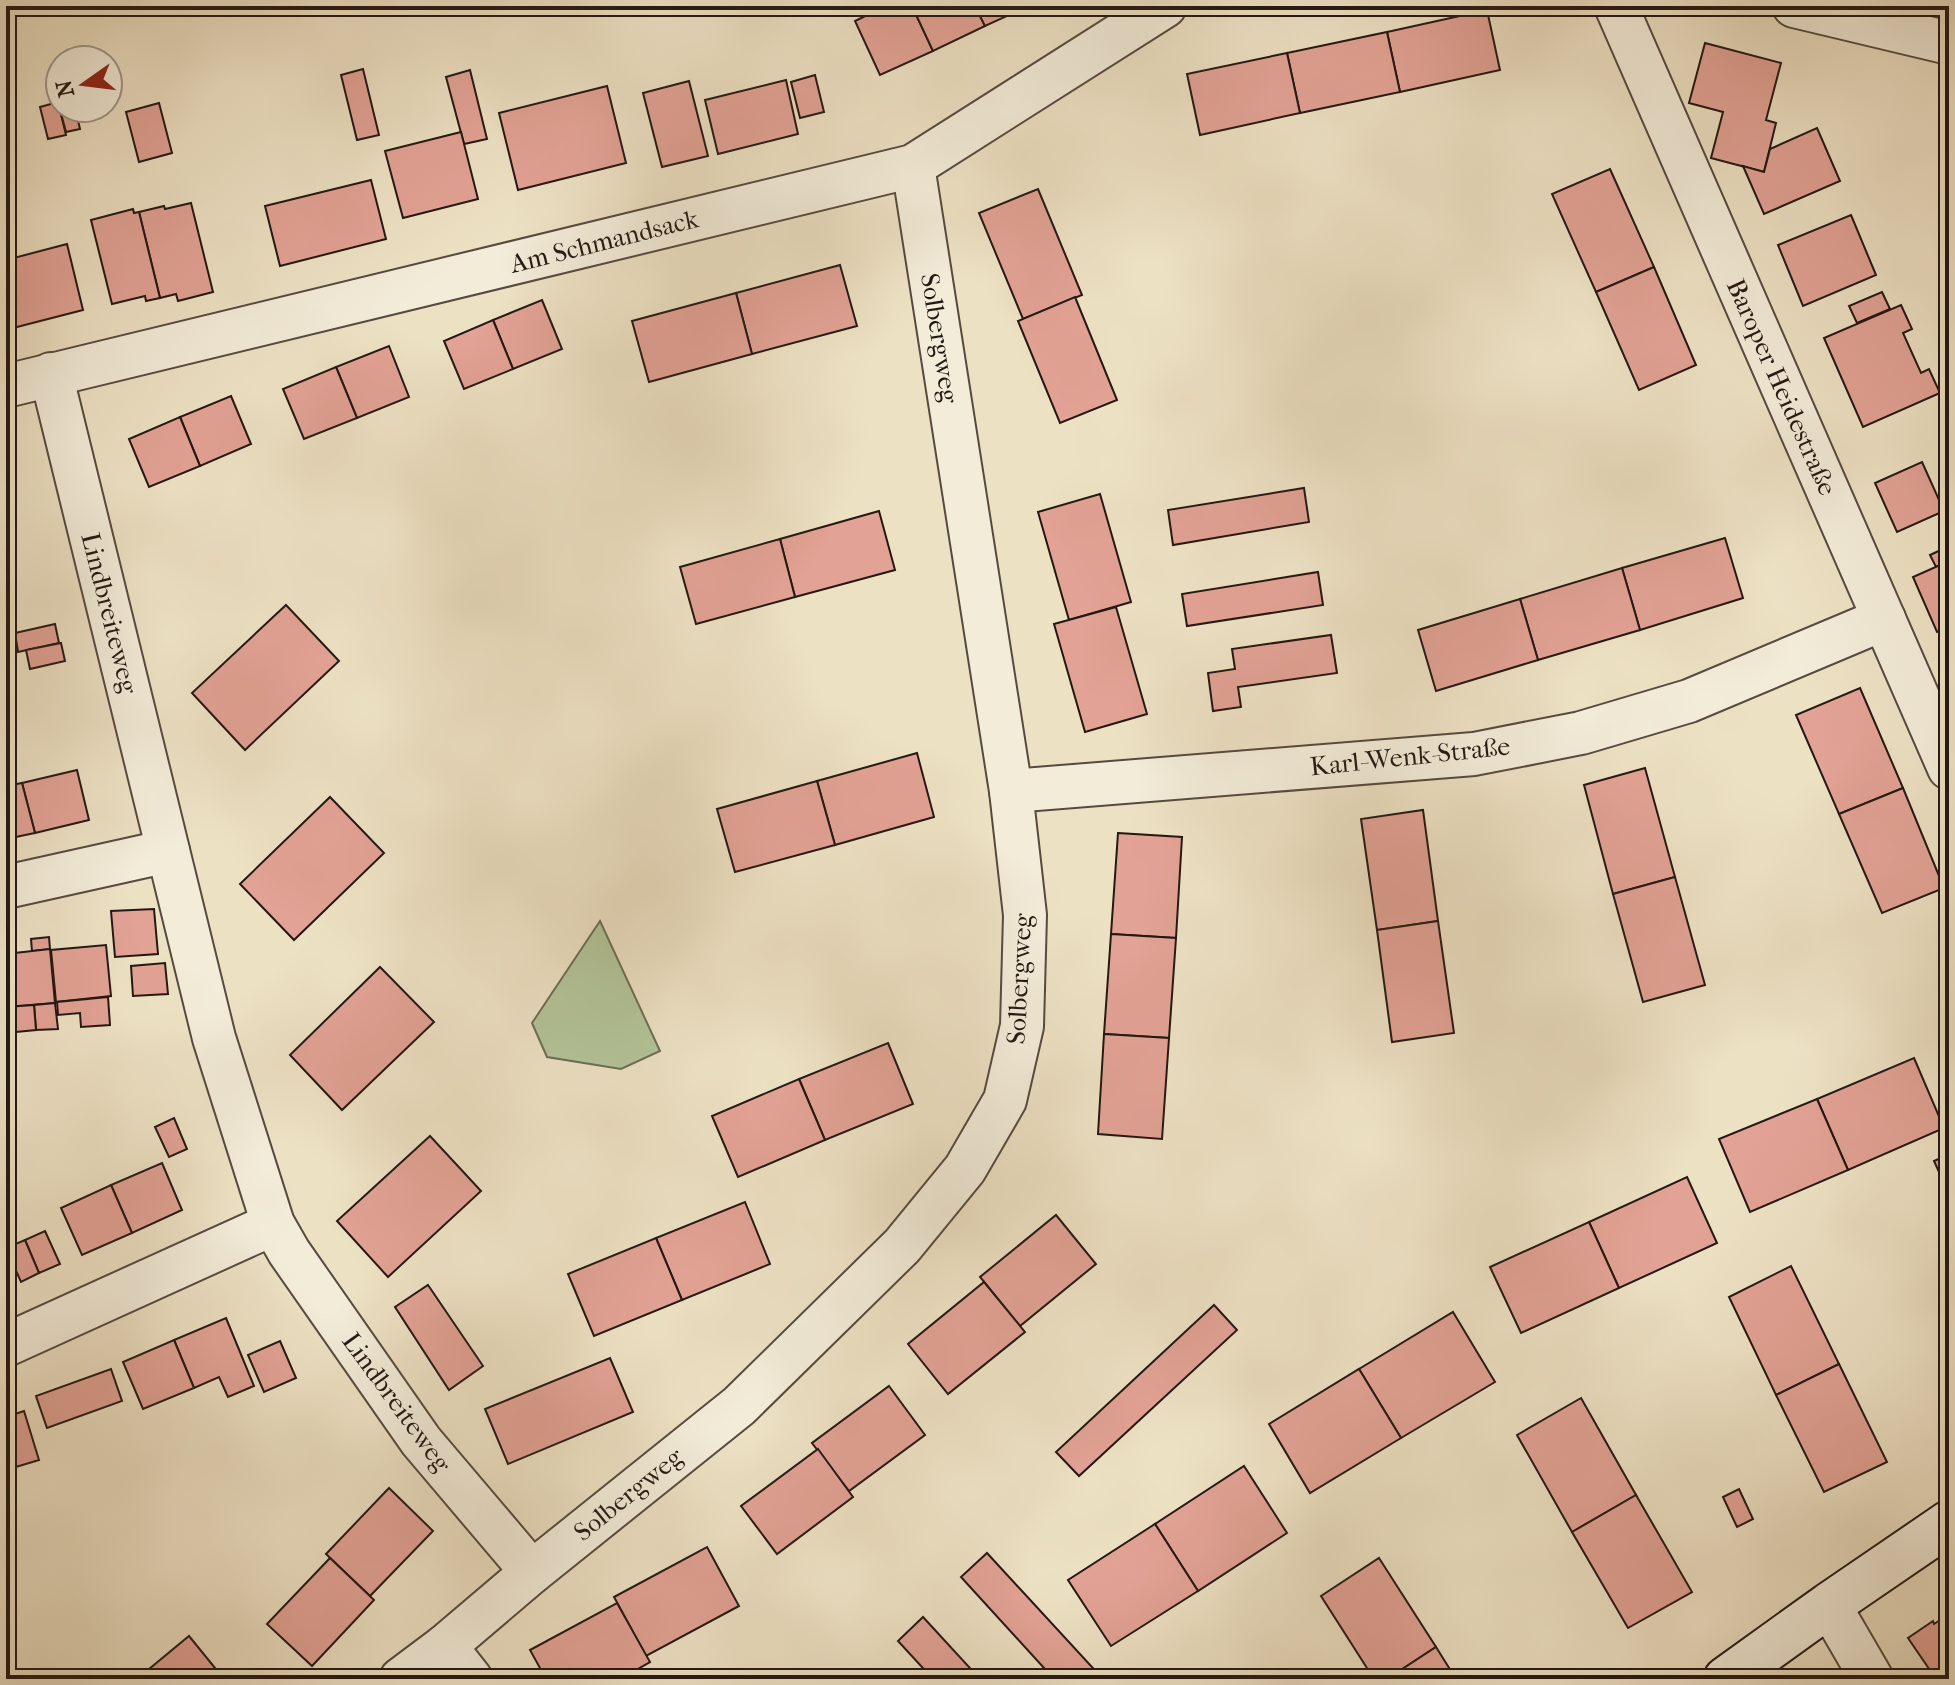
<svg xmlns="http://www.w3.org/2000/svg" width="1955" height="1685" font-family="'IM FELL French Canon',serif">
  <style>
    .green { fill: #b3c499; stroke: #6c6e56; stroke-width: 2 }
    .building { fill: #e2a295; stroke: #241813; stroke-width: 2 }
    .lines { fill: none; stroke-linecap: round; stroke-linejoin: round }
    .street-casing { stroke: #564a3f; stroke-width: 46 }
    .secondary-casing { stroke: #241813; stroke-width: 48 }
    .street { stroke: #f3ecd9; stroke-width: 42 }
    .secondary { stroke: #f3ecd9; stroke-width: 44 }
    .labels { text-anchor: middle; stroke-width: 6; stroke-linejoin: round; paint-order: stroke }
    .street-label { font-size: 26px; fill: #241813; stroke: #f3ecd9 }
  </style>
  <rect width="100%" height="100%" fill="#ede1c4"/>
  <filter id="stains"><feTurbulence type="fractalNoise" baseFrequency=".0025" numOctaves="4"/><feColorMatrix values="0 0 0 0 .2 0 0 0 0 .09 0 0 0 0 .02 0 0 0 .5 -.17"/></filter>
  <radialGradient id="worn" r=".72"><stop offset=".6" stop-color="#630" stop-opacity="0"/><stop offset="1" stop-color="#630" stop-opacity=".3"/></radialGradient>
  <!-- green -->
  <polygon class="green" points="600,921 660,1051 621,1069 547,1057 532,1023"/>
  <!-- building -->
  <g class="building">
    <polygon points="886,6 912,6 933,51 880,75 855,21"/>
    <polygon points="912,6 975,6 985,26 933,51"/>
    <polygon points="975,6 1029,6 985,26"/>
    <polygon points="1487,10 1500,70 1400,92 1387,32"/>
    <polygon points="1387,32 1400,92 1300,113 1287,53"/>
    <polygon points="1705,43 1781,63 1766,120 1776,123 1764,172 1711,158 1723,112 1689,103"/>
    <polygon points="1287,53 1300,113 1200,135 1187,74"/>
    <polygon points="363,69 379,135 357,140 341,75"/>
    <polygon points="470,70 487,139 464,144 446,77"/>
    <polygon points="815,75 824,112 800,118 791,82"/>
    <polygon points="786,80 798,134 718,154 705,100"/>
    <polygon points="689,81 708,156 662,167 643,93"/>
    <polygon points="607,86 626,163 518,190 499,113"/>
    <polygon points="58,102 66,135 48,139 40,107"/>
    <polygon points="58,102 60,102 60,108 75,108 80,129 66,132"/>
    <polygon points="159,103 172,153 139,162 126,112"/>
    <polygon points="1817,128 1840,181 1764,214 1743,166 1764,172 1770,149"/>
    <polygon points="461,132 478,199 403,218 385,151"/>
    <polygon points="1610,169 1654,267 1596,292 1552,194"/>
    <polygon points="371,180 386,239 280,266 265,206"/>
    <polygon points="1038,189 1082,295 1023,319 979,213"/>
    <polygon points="191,203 213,292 178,301 176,294 160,298 139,212 164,206 165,209"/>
    <polygon points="133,209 134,213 139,212 160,298 146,301 145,296 112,304 91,220"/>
    <polygon points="1851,215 1876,275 1803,306 1778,245"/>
    <polygon points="67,244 83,310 13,328 6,300 6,260"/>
    <polygon points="840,265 857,326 752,354 736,293"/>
    <polygon points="1654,267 1696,365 1639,390 1596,292"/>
    <polygon points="1882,292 1890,309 1857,323 1849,306"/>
    <polygon points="736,293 752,354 649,382 632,321"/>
    <polygon points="1075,297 1117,400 1060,423 1018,321"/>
    <polygon points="542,300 562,349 513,369 493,320"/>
    <polygon points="1901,305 1912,329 1903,333 1921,373 1929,369 1940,393 1863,427 1824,338"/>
    <polygon points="493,320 513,369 464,389 444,341"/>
    <polygon points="389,346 409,397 357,418 336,367"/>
    <polygon points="336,367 357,418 304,439 283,389"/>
    <polygon points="231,396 251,444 200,466 180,417"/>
    <polygon points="180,417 200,466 149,487 129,439"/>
    <polygon points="6,462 9,462 12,514 6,514"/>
    <polygon points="1922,462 1944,511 1897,532 1875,483"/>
    <polygon points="1304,488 1309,522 1173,545 1168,510"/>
    <polygon points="1100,494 1131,602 1069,620 1038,512"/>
    <polygon points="879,511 895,570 795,597 780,539"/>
    <polygon points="1725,538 1743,598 1640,630 1622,568"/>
    <polygon points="780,539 795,597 696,624 680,567"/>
    <polygon points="1949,546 1949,561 1936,567 1930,555"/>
    <polygon points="1949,561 1949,626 1937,632 1913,577"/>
    <polygon points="1622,568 1640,630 1538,660 1520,599"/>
    <polygon points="1318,572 1323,605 1187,626 1182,594"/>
    <polygon points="1520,599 1538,660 1436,691 1418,630"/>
    <polygon points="286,605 339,661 245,750 192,693"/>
    <polygon points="1116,607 1147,714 1085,732 1054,624"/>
    <polygon points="55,624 59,643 18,652 15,633"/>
    <polygon points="1331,635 1337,673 1238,687 1241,707 1213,711 1208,673 1235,669 1232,649"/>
    <polygon points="61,643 65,661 30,669 26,650"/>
    <polygon points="1860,688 1903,788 1839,814 1796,715"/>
    <polygon points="917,753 934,817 835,845 817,781"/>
    <polygon points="1645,768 1675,877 1613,894 1584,785"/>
    <polygon points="77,770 89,820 35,833 22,783"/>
    <polygon points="817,781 835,845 735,872 717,809"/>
    <polygon points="22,783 35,833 6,839 6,786"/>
    <polygon points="1903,788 1944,888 1882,913 1839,814"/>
    <polygon points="330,797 384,853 294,940 240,884"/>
    <polygon points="1423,810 1438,921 1377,930 1361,819"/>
    <polygon points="1118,833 1182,837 1176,938 1111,934"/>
    <polygon points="1675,877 1705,985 1643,1002 1613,894"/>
    <polygon points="154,909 158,954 115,957 111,911"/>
    <polygon points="1438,921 1454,1033 1392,1042 1377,930"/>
    <polygon points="1111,934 1176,938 1169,1038 1104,1034"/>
    <polygon points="49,937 50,949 32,951 31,939"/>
    <polygon points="106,945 111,996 56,1002 51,950"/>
    <polygon points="50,949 55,1003 6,1007 6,954"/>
    <polygon points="165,963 168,994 133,996 131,966"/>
    <polygon points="380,967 434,1022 342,1110 290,1055"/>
    <polygon points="108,997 110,1025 81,1027 80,1013 58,1015 57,1002"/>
    <polygon points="55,1003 58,1029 36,1030 34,1005"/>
    <polygon points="34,1005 36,1030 6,1033 6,1007"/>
    <polygon points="1104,1034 1169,1038 1162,1139 1098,1134"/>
    <polygon points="888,1043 913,1104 825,1140 799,1079"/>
    <polygon points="1914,1058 1944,1128 1848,1170 1817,1099"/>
    <polygon points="799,1079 825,1140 738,1177 712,1116"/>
    <polygon points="1817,1099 1848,1170 1750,1212 1719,1139"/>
    <polygon points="174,1118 187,1149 169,1157 155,1127"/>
    <polygon points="430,1136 481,1191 388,1277 337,1221"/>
    <polygon points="1949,1154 1949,1194 1934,1161"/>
    <polygon points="162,1163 182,1210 132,1233 111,1185"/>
    <polygon points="1687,1177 1717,1243 1619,1288 1589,1222"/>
    <polygon points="111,1185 132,1233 82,1255 61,1208"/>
    <polygon points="745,1202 770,1264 682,1300 656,1238"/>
    <polygon points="1056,1215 1096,1264 1020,1326 980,1277"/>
    <polygon points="1589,1222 1619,1288 1521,1333 1490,1267"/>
    <polygon points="45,1231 60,1264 39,1273 25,1240"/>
    <polygon points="656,1238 682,1300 594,1336 568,1274"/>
    <polygon points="25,1240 39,1273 21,1282 6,1248"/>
    <polygon points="1791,1266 1839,1364 1776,1395 1729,1297"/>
    <polygon points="984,1282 1025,1332 948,1394 908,1344"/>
    <polygon points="428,1285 483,1366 449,1390 395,1307"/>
    <polygon points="1214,1305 1237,1330 1079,1476 1056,1452"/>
    <polygon points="1453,1312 1495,1382 1401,1438 1359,1369"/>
    <polygon points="226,1318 254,1386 228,1397 219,1377 194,1388 174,1340"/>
    <polygon points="174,1340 194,1388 143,1409 123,1362"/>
    <polygon points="280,1341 296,1378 264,1392 248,1355"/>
    <polygon points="610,1358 633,1412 508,1464 485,1409"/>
    <polygon points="1839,1364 1887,1462 1824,1492 1776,1395"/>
    <polygon points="111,1369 122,1401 47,1428 36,1396"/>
    <polygon points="1359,1369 1401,1438 1310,1493 1269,1424"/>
    <polygon points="889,1386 925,1435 849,1491 812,1443"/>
    <polygon points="1581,1398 1636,1495 1572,1532 1517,1435"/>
    <polygon points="24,1411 39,1460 6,1470 6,1417"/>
    <polygon points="818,1449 853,1497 777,1554 741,1506"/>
    <polygon points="1244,1466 1287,1533 1198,1591 1155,1524"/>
    <polygon points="389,1488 433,1531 370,1596 326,1554"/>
    <polygon points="1739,1489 1753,1519 1737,1527 1723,1497"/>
    <polygon points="1636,1495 1692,1592 1628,1628 1572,1532"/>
    <polygon points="1155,1524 1198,1591 1111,1646 1068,1580"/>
    <polygon points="707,1547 739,1606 646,1656 614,1597"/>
    <polygon points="987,1553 1103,1679 1054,1679 961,1577"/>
    <polygon points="330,1558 374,1600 312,1666 267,1624"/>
    <polygon points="1379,1558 1436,1647 1387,1679 1374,1679 1321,1596"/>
    <polygon points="617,1603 650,1662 620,1679 546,1679 530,1650"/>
    <polygon points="1949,1614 1949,1679 1936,1679 1908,1638 1933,1621 1934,1624"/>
    <polygon points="923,1617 980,1679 933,1679 898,1641"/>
    <polygon points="189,1636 224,1679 137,1679"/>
    <polygon points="1436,1647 1456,1679 1387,1679"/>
  </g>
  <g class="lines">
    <!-- street casing -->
    <g class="street-casing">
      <g id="street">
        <polyline points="1616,6 1949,768"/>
        <polyline points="1794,6 1949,43"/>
        <polyline points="51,374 214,1038 273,1224 289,1252 421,1441 532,1572"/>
        <polyline points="6,386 913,166 1165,6"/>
        <polyline points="1011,791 1474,754 1581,733 1689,701 1884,619"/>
        <polyline points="6,887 168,851"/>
        <polyline points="6,1345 273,1224"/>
        <polyline points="1829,1605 1872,1679"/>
        <polyline points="445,1646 471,1679"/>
        <polyline points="401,1679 445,1646 532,1572 739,1406 902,1246 965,1169 1005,1100 1022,1026 1025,915 1011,791 913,166"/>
      </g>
    </g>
    <!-- secondary casing -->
    <g class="secondary-casing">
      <polyline id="secondary" points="1726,1679 1829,1605 1949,1523"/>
    </g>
    <!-- street -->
    <use href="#street" class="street"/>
    <!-- secondary -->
    <use href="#secondary" class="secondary"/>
  </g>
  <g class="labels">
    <!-- street labels -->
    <g class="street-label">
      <text transform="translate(604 241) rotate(-14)" y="9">Am Schmandsack</text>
      <text transform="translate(940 338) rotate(81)" y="9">Solbergweg</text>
      <text transform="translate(1782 387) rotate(66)" y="9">Baroper Heidestraße</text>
      <text transform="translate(110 613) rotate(76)" y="9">Lindbreiteweg</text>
      <text transform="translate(1410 756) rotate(-6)" y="9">Karl-Wenk-Straße</text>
      <text transform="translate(1019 979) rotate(-87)" y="9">Solbergweg</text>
      <text transform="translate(397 1402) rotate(54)" y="9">Lindbreiteweg</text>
      <text transform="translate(628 1494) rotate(-39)" y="9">Solbergweg</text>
    </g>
  </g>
  <!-- margin -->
  <rect width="1955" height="1685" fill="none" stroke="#ede1c4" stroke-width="32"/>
  <rect x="8" y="8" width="1939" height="1669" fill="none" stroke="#241813" stroke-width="4"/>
  <rect x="16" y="16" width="1923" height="1653" fill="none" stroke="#241813" stroke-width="2"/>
  <!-- north arrow -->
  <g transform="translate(84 84) rotate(256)"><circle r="38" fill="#f3ecd9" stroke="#a0978a" stroke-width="2"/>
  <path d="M0-6L14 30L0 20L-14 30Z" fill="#8f2418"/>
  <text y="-12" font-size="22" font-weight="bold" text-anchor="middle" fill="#241813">N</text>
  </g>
  <rect width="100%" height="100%" filter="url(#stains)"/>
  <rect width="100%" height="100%" fill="url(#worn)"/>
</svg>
